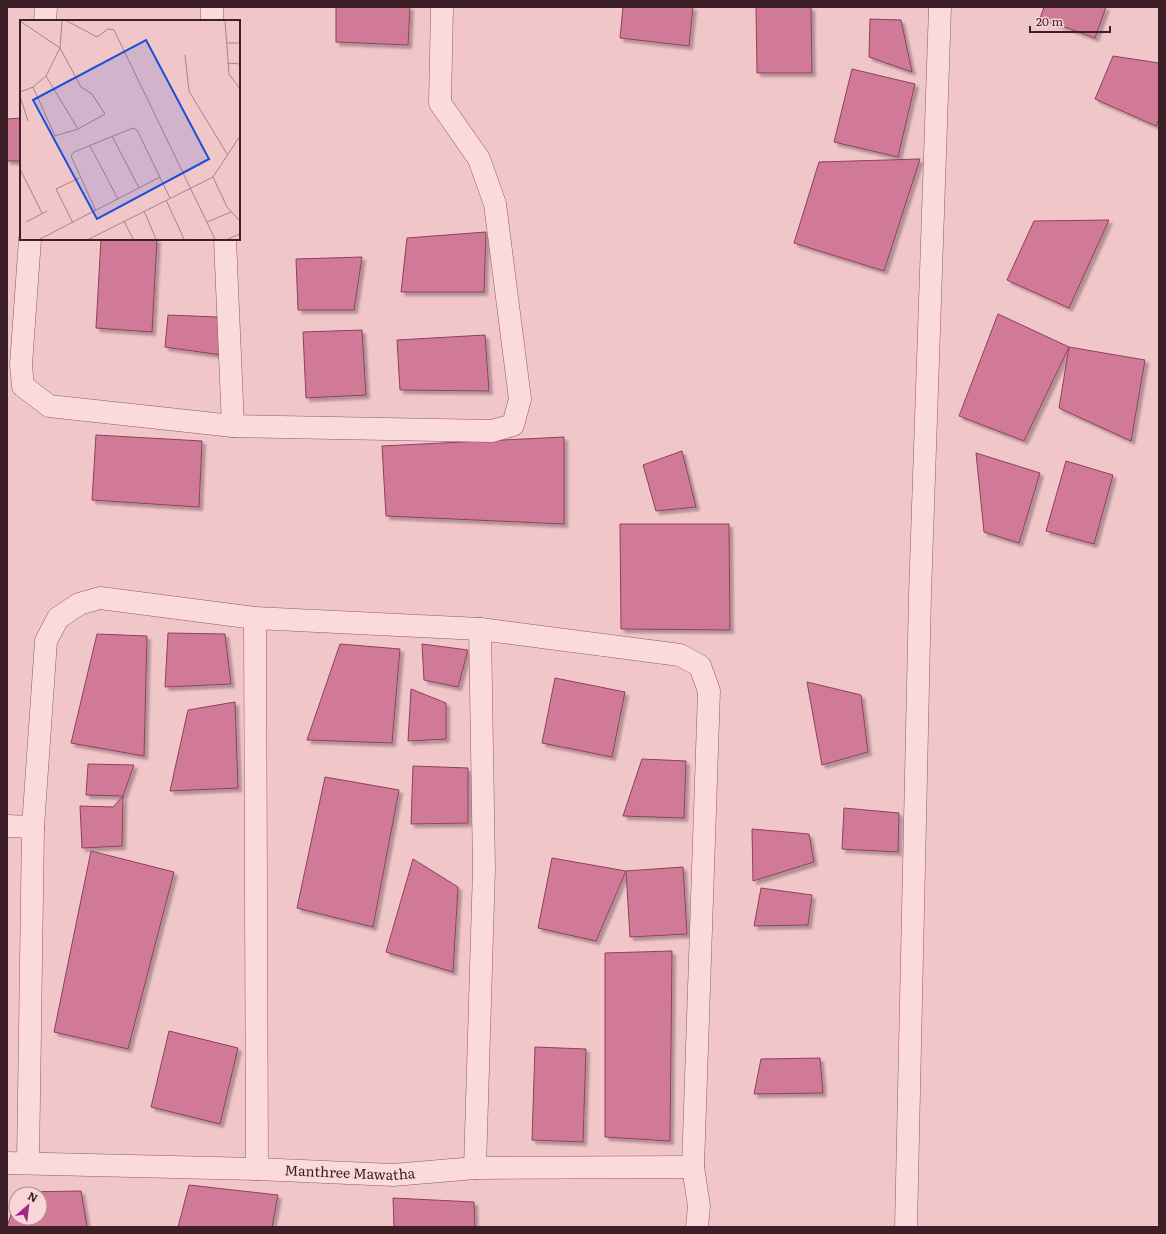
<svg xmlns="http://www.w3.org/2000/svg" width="1166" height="1234" font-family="Literata,serif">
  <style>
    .building { fill: #d17a98; stroke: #8e3f5c; filter: url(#shadow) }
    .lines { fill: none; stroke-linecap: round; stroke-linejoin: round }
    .minor-casing { stroke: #8e5a66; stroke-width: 23 }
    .minor { stroke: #fbdadc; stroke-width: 22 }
    .labels { text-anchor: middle; stroke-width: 4; stroke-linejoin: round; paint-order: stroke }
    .street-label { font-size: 14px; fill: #3d1f27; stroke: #f8d6d8 }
    .inset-road { fill: none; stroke: #a98388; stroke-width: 1 }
    .view { fill: #1d4ed8; fill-opacity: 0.15; stroke: #1d4ed8; stroke-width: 2 }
    .inset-edge { fill: none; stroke: #3d1f27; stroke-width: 2 }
  </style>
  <defs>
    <filter id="shadow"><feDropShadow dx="3.5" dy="3.5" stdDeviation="1" flood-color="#0004"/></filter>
  </defs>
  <rect width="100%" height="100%" fill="#f1c6c9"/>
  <!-- building -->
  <g class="building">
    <polygon points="336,7 410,7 408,45 336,42"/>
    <polygon points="623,7 693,7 689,46 620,38"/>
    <polygon points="756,7 811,7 812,73 757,73"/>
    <polygon points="1044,7 1106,7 1095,38 1040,18"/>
    <polygon points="870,19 901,20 912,72 869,57"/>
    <polygon points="1113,56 1159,63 1159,119 1156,126 1095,99"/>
    <polygon points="852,69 915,84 898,157 834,142"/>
    <polygon points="21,118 21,161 7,161 7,119"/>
    <polygon points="920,159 884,271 794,243 819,162"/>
    <polygon points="1109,220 1069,308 1007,280 1034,221"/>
    <polygon points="486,232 484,292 401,292 407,238"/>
    <polygon points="101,239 157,239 152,332 96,328"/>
    <polygon points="362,257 354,310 298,310 296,259"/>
    <polygon points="998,314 1069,347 1024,441 959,416"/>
    <polygon points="168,315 217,317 221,355 165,347"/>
    <polygon points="362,330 366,395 306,398 303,332"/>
    <polygon points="485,335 489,391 400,390 397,340"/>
    <polygon points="1069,347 1145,360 1131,441 1059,408"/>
    <polygon points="96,435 202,441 199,507 92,500"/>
    <polygon points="564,437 564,524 386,516 382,446"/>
    <polygon points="682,451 696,507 656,511 643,465"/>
    <polygon points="976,453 1040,473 1019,543 984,532"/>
    <polygon points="1066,461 1113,475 1094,544 1046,531"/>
    <polygon points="620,524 729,524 730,630 621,629"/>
    <polygon points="168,633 225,634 231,684 165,687"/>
    <polygon points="97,634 147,636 144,756 71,743"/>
    <polygon points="340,644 400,649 392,743 307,740"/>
    <polygon points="422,644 468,650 458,687 424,680"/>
    <polygon points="555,678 625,692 612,757 542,743"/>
    <polygon points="807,682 861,695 868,752 822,765"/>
    <polygon points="411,689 446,703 446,739 408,741"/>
    <polygon points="235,702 238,788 170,791 188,710"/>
    <polygon points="642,759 686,761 684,818 623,816"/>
    <polygon points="88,764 134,765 123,796 86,795"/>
    <polygon points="413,766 468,768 468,823 411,824"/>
    <polygon points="325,777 399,790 373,927 297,908"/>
    <polygon points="123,796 122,846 82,848 80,806 113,807"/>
    <polygon points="844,808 899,813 898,852 842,849"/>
    <polygon points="752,829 809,834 814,862 753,881"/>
    <polygon points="91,851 174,872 128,1049 54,1032"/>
    <polygon points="552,858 626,871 596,941 538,928"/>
    <polygon points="413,859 458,887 453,972 386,952"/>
    <polygon points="683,867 687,934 630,937 626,871"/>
    <polygon points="761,888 812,895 808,925 754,926"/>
    <polygon points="672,951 670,1141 605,1137 605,953"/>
    <polygon points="169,1031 238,1048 220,1124 151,1107"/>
    <polygon points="535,1047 586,1049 583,1142 532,1140"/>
    <polygon points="820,1058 823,1093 754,1094 761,1059"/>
    <polygon points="189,1185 278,1195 272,1227 178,1227"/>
    <polygon points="81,1191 87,1227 7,1227 16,1199 16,1218 40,1218 40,1194 18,1194 19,1192"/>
    <polygon points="393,1198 474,1202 475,1227 394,1227"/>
  </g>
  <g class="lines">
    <!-- minor casing -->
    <g class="minor-casing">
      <g id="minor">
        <polyline points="212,7 212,21"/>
        <polyline points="45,21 46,7"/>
        <polyline points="30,239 21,365 23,386 49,406 233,426 492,431 513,425 520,399 495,204 479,159 440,103 442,7"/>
        <polyline points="225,239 233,426"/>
        <polyline points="255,618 257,1169"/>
        <polyline points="7,826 33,827"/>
        <path id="s1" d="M7 1163 257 1169 393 1175 475 1168 693 1167"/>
        <polyline points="28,1163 33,827 46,641 58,618 79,604 100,598 255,618 480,629 680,655 700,666 709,691 693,1167 699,1206 697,1227"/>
        <polyline points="475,1168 484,868 480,629"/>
        <polyline points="906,1227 920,595 940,7"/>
      </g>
    </g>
    <!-- minor -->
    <use href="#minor" class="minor"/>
  </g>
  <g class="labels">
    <!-- street labels -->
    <g class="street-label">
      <text dy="5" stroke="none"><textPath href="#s1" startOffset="343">Manthree Mawatha</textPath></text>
    </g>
  </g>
  <!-- overview -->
  <g transform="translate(20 20)">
    <rect width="220" height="220" fill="#f1c6c9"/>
    <path class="inset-road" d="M0 1 40 28 61 67 72 74 85 94 58 109 35 116 13 67M47 1 77 17 88 9 94 10 195 219M205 1 209 54 220 69M206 23H220M165 35 169 71 207 134M207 43 220 44M26 56 58 109M0 72 13 67 26 56 40 28 42 1M0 76 8 101M92 116 119 168M70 126 98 179M0 149 22 193M193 157 207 187 220 201M146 180 164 219M76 191 51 136 54 132 113 108 117 110 150 178M124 191 136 219M104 201 113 219M6 202 27 191M187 202 211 192M53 203 36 169 59 158M20 219 140 157M69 219 193 157 220 116M208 219 220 214"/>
    <path class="view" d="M126 20 189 139 77 199 13 80Z"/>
    <rect width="220" height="220" class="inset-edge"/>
  </g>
  <!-- border -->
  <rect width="1166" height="1234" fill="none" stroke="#3d1f27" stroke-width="16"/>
  <!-- north arrow -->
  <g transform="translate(28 1206) rotate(28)"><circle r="19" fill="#f8d6d8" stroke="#ad8d91"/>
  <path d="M0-3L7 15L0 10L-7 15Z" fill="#a02784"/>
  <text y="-6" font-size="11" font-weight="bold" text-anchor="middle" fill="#3d1f27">N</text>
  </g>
  <!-- scale -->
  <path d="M1030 26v6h80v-6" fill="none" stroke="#3d1f27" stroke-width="2"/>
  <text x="1036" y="26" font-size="12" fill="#3d1f27" stroke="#f8d6d8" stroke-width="3" paint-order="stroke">20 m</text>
</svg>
